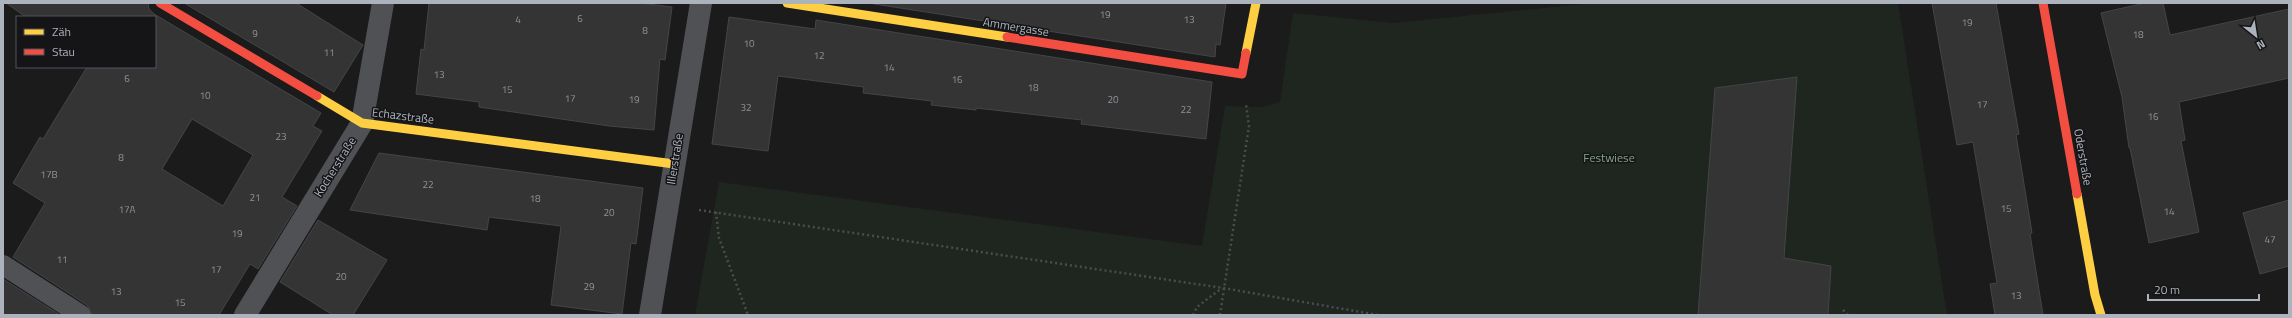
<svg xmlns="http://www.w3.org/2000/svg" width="2292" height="318" font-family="'Titillium Web',sans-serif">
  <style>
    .green { fill: #1f261f }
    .building { fill: #343435; stroke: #434547; fill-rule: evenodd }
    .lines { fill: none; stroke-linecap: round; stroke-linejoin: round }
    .path { stroke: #4b4c4f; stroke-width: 2.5; stroke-dasharray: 2 3; stroke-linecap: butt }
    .lane { stroke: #4f5154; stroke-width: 20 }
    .street { stroke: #4f5154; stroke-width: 22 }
    .slow { stroke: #ffcf43; stroke-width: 9 }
    .jam { stroke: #f24e42; stroke-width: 9 }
    .labels { text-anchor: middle; stroke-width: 3; stroke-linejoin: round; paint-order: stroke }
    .number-label { font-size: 10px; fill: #8f939a }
    .street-label { font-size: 12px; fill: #adb3bc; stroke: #151518 }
    .park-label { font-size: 12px; fill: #87a685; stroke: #151518 }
  </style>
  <rect width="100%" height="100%" fill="#1b1b1b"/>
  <!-- green -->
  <polygon class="green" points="1593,3 1898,3 1947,315 695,315 719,182 1202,246 1225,106 1263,107 1280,102 1293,13 1394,23"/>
  <!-- building -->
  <g class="building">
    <path d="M6 3H148L149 9 154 14 321 113 313 126 322 131 282 197 297 206 258 269 250 264 219 315H92L87 305 13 257 45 203 13 183 40 137 43 139 87 67H155V17H26ZM192 119 253 155 223 206 162 169Z"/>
    <polygon points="184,3 296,3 363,45 334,92"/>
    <polygon points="429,3 640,3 672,7 665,60 660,59 654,130 609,126 479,107 479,102 416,94 421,49 424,50"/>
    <polygon points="868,3 1226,3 1220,45 1216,44 1215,57"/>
    <polygon points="1932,3 1996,3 2019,134 2016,135 2032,233 2030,234 2043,315 1995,315 1990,284 1997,283 1973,142 1957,145"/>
    <polygon points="2145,3 2163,3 2170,35 2289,9 2289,78 2179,102 2185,140 2181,141 2199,232 2149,243 2130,148 2129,148 2122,97 2101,13"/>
    <polygon points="729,17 815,29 816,20 1212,82 1206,139 1081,124 1082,120 976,108 976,110 931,105 932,101 863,93 864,87 778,76 768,151 712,144"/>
    <polygon points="1797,77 1784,258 1831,266 1828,315 1698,315 1715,88"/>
    <polygon points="379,153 643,188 636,244 631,243 622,314 551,305 561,226 489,217 487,230 350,210"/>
    <polygon points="2289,200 2289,266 2260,274 2243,213"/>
    <polygon points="318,220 387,260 353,315 333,315 280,282"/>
    <polygon points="3,279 60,315 3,315"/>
  </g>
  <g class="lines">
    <!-- path -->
    <g class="path">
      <polyline points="699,210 1223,288 1378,315"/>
      <polyline points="716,212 719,238 748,315"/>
      <polyline points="1843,310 1848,315"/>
      <polyline points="1193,315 1197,307 1222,288"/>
      <polyline points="1220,315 1249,126 1246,104"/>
    </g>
    <!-- lane -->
    <polyline class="lane" points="3,265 81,315"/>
    <!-- street -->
    <g class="street">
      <polyline points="245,315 362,123 383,3"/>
      <polyline points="650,315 701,3"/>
    </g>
    <!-- slow -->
    <g class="slow">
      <polyline points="787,3 1007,37"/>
      <polyline points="1246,53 1256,3"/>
      <polyline points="317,96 362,123 674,164"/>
      <polyline points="2077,194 2095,295 2101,315"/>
    </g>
    <!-- jam -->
    <g class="jam">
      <polyline points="160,3 317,96"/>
      <polyline points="2043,3 2077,194"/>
      <polyline points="1007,37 1242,74 1246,53"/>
    </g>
  </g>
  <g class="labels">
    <!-- number labels -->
    <g class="number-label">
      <text x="1105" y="18">19</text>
      <text x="580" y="22">6</text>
      <text x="518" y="23">4</text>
      <text x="1189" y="23">13</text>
      <text x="1967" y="26">19</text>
      <text x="645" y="34">8</text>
      <text x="255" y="37">9</text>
      <text x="2138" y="38">18</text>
      <text x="749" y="47">10</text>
      <text x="329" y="56">11</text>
      <text x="819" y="59">12</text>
      <text x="889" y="71">14</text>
      <text x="439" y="78">13</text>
      <text x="127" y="82">6</text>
      <text x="957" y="83">16</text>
      <text x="1033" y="91">18</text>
      <text x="507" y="93">15</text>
      <text x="205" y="99">10</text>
      <text x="570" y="102">17</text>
      <text x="634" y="103">19</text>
      <text x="1113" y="103">20</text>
      <text x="1982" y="108">17</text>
      <text x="746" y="111">32</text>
      <text x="1186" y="113">22</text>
      <text x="2153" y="120">16</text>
      <text x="281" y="140">23</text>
      <text x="121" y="161">8</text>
      <text x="49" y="178">17B</text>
      <text x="428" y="188">22</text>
      <text x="255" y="201">21</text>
      <text x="535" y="202">18</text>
      <text x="2006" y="212">15</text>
      <text x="127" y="213">17A</text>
      <text x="2169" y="215">14</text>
      <text x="609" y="216">20</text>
      <text x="237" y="237">19</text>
      <text x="2270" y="243">47</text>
      <text x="62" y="263">11</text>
      <text x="216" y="273">17</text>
      <text x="341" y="280">20</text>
      <text x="589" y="290">29</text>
      <text x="116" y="295">13</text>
      <text x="2016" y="299">13</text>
      <text x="180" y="306">15</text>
    </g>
    <!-- street labels -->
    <g class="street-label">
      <text transform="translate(1016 27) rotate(9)" y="4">Ammergasse</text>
      <text transform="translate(403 116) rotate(7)" y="4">Echazstraße</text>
      <text transform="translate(2083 157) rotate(80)" y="4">Oderstraße</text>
      <text transform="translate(675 159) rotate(-81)" y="4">Illerstraße</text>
      <text transform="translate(335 167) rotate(-58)" y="4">Kocherstraße</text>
    </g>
    <!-- park labels -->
    <g class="park-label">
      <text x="1609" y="162">Festwiese</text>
    </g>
  </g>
  <!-- border -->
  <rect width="2292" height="318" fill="none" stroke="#adb3bc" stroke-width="8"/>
  <!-- legend -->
  <rect x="16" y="16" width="140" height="52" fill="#151518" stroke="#52545a"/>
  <rect x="24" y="29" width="20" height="6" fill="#ffcf43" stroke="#52545a"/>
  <text x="52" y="36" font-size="12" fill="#adb3bc">Zäh</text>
  <rect x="24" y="49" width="20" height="6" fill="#f24e42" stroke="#52545a"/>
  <text x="52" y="56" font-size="12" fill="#adb3bc">Stau</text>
  <!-- north arrow -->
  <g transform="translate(2256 36) rotate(150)" stroke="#151518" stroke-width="3" paint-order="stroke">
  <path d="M0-3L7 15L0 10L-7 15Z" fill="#adb3bc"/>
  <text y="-6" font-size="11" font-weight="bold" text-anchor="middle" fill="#adb3bc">N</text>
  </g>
  <!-- scale -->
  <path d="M2148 294v6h111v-6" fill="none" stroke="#adb3bc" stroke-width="2"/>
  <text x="2154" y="294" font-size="12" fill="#adb3bc" stroke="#151518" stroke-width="3" paint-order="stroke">20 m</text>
</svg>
